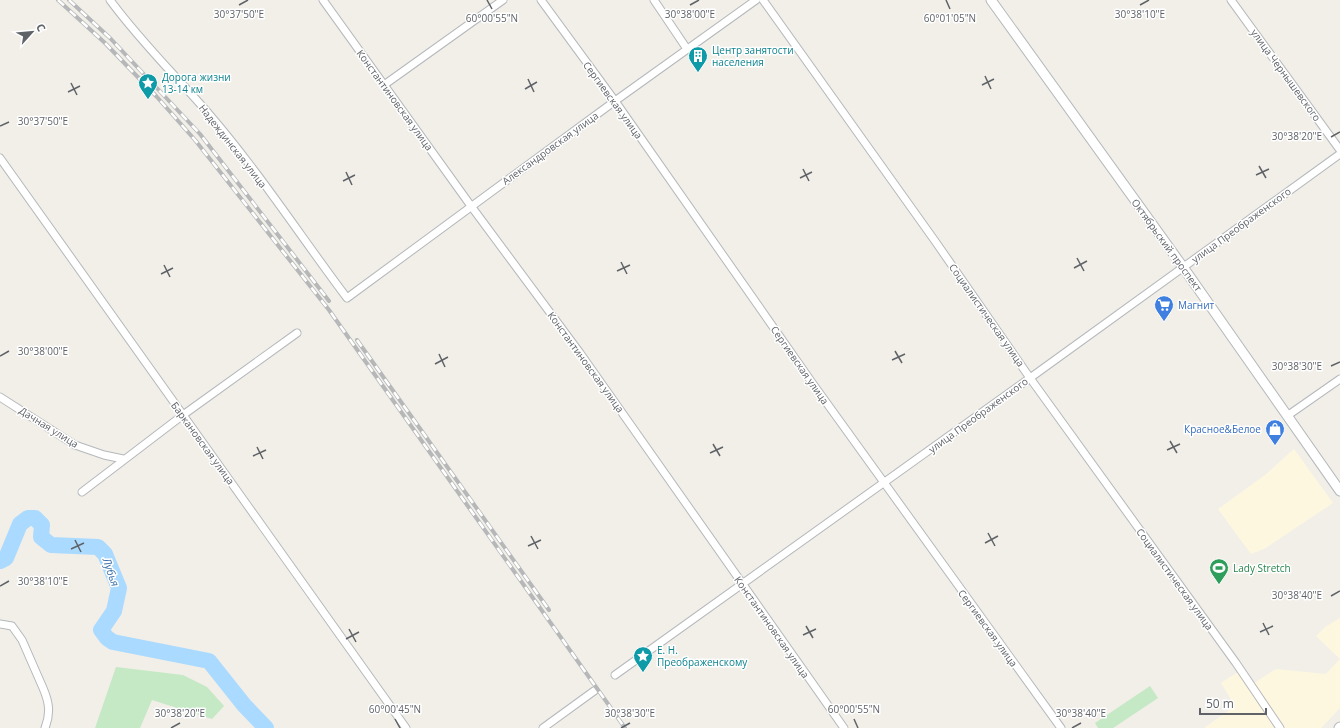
<svg xmlns="http://www.w3.org/2000/svg" width="1340" height="728" font-family="'Open Sans',sans-serif">
  <style>
    .commercial { fill: #fef7e0 }
    .green { fill: #c5e8c5 }
    .lines { fill: none; stroke-linecap: round; stroke-linejoin: round }
    .river { stroke: #aadaff; stroke-width: 16 }
    .minor-casing { stroke: #b5b8bc; stroke-width: 9 }
    .tertiary-casing { stroke: #b5b8bc; stroke-width: 11 }
    .minor { stroke: #fff; stroke-width: 7 }
    .tertiary { stroke: #fff; stroke-width: 9 }
    .rail-casing { stroke: #b6b7b8; stroke-width: 4 }
    .rail { stroke: #fff; stroke-width: 2.5; stroke-dasharray: 8; stroke-linecap: butt }
    .ticks { fill: none; stroke: #5f6368; stroke-width: 1.5 }
    .labels { text-anchor: middle; stroke-width: 3; stroke-linejoin: round; paint-order: stroke }
    .culture-label { font-size: 10px; fill: #0d838f; stroke: #fff; text-anchor: start }
    .street-label { font-size: 10px; fill: #5f6368; stroke: #fff }
    .shop-label { font-size: 10px; fill: #366cbe; stroke: #fff; text-anchor: start }
    .leisure-label { font-size: 10px; fill: #27864d; stroke: #fff; text-anchor: start }
    .water-label { font-size: 11px; font-style: italic; fill: #4174aa; stroke: #fff }
    .ticks-label { font-size: 10px; text-anchor: middle; fill: #5f6368; stroke: #fff; stroke-width: 3; stroke-linejoin: round; paint-order: stroke }
  </style>
  <rect width="100%" height="100%" fill="#f1efe8"/>
  <!-- commercial -->
  <g class="commercial">
    <polygon points="1294,449 1333,503 1264,549 1251,554 1218,509 1265,475"/>
    <polygon points="1340,618 1340,659 1316,636 1325,627"/>
    <polygon points="1340,659 1340,708 1321,728 1285,728 1254,683 1276,669 1326,674"/>
    <polygon points="1238,672 1275,728 1204,728 1235,706 1221,683"/>
  </g>
  <!-- green -->
  <g class="green">
    <polygon points="116,667 183,675 207,687 224,706 212,719 152,700 140,728 95,728"/>
    <polygon points="1150,686 1158,698 1113,728 1098,728 1095,723"/>
  </g>
  <g class="lines">
    <!-- river -->
    <polyline class="river" points="0,561 6,558 20,524 28,518 35,518 42,525 41,537 51,545 98,547 105,554 119,588 114,611 101,630 107,638 113,642 209,661 244,705 266,728"/>
    <!-- minor casing -->
    <g class="minor-casing">
      <g id="minor">
        <path d="M110 0C140 41 176 76 209 114 259 172 301 237 347 298L615 101 756 0"/>
        <polyline points="323,0 471,206 580,353 844,728"/>
        <polyline points="541,0 615,101 813,384 1061,728"/>
        <polyline points="654,0 687,49"/>
        <polyline points="763,0 935,241 1030,378 1236,663 1280,728"/>
        <polyline points="1231,0 1340,150"/>
        <polyline points="384,85 503,0"/>
        <polyline points="0,158 406,728"/>
        <polyline points="0,397 75,445 104,455 123,459"/>
        <polyline points="1287,416 1340,379"/>
        <polyline points="82,492 183,415 297,333"/>
        <path d="M0 624 12 626 22 640 43 688C49 702 51 713 45 728"/>
        <polyline points="615,675 1030,378 1340,154"/>
        <polyline points="543,728 594,691"/>
      </g>
    </g>
    <!-- tertiary casing -->
    <g class="tertiary-casing">
      <g id="tertiary">
        <polyline points="991,0 1183,267 1340,491"/>
        <polyline points="1339,728 1340,727"/>
      </g>
    </g>
    <!-- minor -->
    <use href="#minor" class="minor"/>
    <!-- tertiary -->
    <use href="#tertiary" class="tertiary"/>
    <!-- rail casing -->
    <g class="rail-casing">
      <g id="rail">
        <polyline points="58,0 105,43 157,97 195,140 329,310 625,728"/>
        <polyline points="69,0 110,38 200,134 329,301"/>
        <polyline points="357,340 549,610"/>
      </g>
    </g>
    <!-- rail -->
    <use href="#rail" class="rail"/>
  </g>
  <!-- ticks -->
  <path class="ticks" d="M487 0 492 9M946 0 950 9M239 5 248 0M690 5 699 0M1140 5 1149 0M985 76 991 89M528 79 534 92M71 83 77 95M982 85 994 79M525 89 537 82M68 92 80 86M0 126 9 122M1331 137 1340 132M1259 166 1266 178M803 169 809 181M346 172 352 185M1256 175 1269 169M800 178 812 172M343 181 355 175M1077 258 1084 271M621 262 627 274M164 265 170 277M1074 268 1087 261M617 271 630 265M161 274 173 268M895 351 902 363M439 354 445 367M0 356 9 351M892 360 905 354M435 364 448 357M1331 366 1340 362M1170 441 1177 453M713 444 720 456M257 447 263 459M1167 450 1180 444M710 453 723 447M253 456 266 450M988 533 995 546M531 536 538 549M75 540 81 552M985 543 998 536M528 546 541 540M71 549 84 543M0 586 9 581M1331 596 1340 591M1263 623 1269 635M806 626 813 638M349 629 356 642M1260 632 1273 626M803 635 816 629M346 639 359 632M395 719 400 728M854 719 858 728M171 728 180 723M621 728 630 723M1072 728 1081 723"/>
  <!-- icons -->
  <defs>
    <g id="building-pin" transform="scale(1)"><path d="M0 17L-7.5 6A9.5 9.5 0 1 1 7.5 6Z" fill="#0f9aa8" stroke="#fff"/><path d="M-4-6H4V6H1V3H-1V6H-4ZM-2.5-4.3h1.7v1.8h-1.7ZM.8-4.3h1.7v1.8H.8ZM-2.5-1h1.7V.8h-1.7ZM.8-1h1.7V.8H.8Z" fill="#fff"/></g>
    <g id="sight-pin" transform="scale(1)"><path d="M0 17L-7.5 6A9.5 9.5 0 1 1 7.5 6Z" fill="#0f9aa8" stroke="#fff"/><path d="M0-6L1.8-2.2L6-1.7L2.9 1.2L3.7 5.4L0 3.3L-3.7 5.4L-2.9 1.2L-6-1.7L-1.8-2.2Z" fill="#fff"/></g>
    <g id="supermarket-pin" transform="scale(1)"><path d="M0 17L-7.5 6A9.5 9.5 0 1 1 7.5 6Z" fill="#3f7fe0" stroke="#fff"/><path d="M-6-5.5h2.5l.6 2H6L4.5 2H-2.5L-4.4-4H-6ZM-1.5 3.2a1.3 1.3 0 1 0 .1 0ZM3 3.2a1.3 1.3 0 1 0 .1 0Z" fill="#fff"/></g>
    <g id="shop-pin" transform="scale(1)"><path d="M0 17L-7.5 6A9.5 9.5 0 1 1 7.5 6Z" fill="#3f7fe0" stroke="#fff"/><path d="M-5-2.5h2.3a2.7 3.5 0 0 1 5.4 0H5L5.5 6h-11ZM-1.5-2.5h3a1.5 2.3 0 0 0-3 0Z" fill="#fff"/></g>
    <g id="stadium-pin" transform="scale(1)"><path d="M0 17L-7.5 6A9.5 9.5 0 1 1 7.5 6Z" fill="#2e9e5b" stroke="#fff"/><path d="M0-5a6.5 5 0 1 0 0 10a6.5 5 0 1 0 0-10ZM-3.5-1.8h7v3.6h-7Z" fill="#fff"/></g>
  </defs>
  <g fill-rule="evenodd">
    <use href="#building-pin" x="698" y="56"/>
    <use href="#sight-pin" x="148" y="83"/>
    <use href="#supermarket-pin" x="1164" y="305"/>
    <use href="#shop-pin" x="1275" y="429"/>
    <use href="#stadium-pin" x="1219" y="568"/>
    <use href="#sight-pin" x="643" y="656"/>
  </g>
  <g class="labels">
    <!-- culture labels -->
    <g class="culture-label">
      <text x="712" y="54">Центр занятости<tspan x="712" dy="12">населения</tspan></text>
      <text x="162" y="81">Дорога жизни<tspan x="162" dy="12">13-14 км</tspan></text>
      <text x="657" y="654">Е. Н.<tspan x="657" dy="12">Преображенскому</tspan></text>
    </g>
    <!-- street labels -->
    <g class="street-label">
      <text transform="translate(1286 75) rotate(54)" y="4">улица Чернышевского</text>
      <text transform="translate(395 100) rotate(54)" y="4">Константиновская улица</text>
      <text transform="translate(613 100) rotate(54)" y="4">Сергиевская улица</text>
      <text transform="translate(233 146) rotate(52)" y="4">Надеждинская улица</text>
      <text transform="translate(550 148) rotate(-36)" y="4">Александровская улица</text>
      <text transform="translate(1241 225) rotate(-36)" y="4">улица Преображенского</text>
      <text transform="translate(1167 245) rotate(54)" y="4">Октябрьский проспект</text>
      <text transform="translate(987 315) rotate(55)" y="4">Социалистическая улица</text>
      <text transform="translate(586 362) rotate(54)" y="4">Константиновская улица</text>
      <text transform="translate(800 365) rotate(55)" y="4">Сергиевская улица</text>
      <text transform="translate(978 415) rotate(-36)" y="4">улица Преображенского</text>
      <text transform="translate(49 427) rotate(32)" y="4">Дачная улица</text>
      <text transform="translate(203 443) rotate(54)" y="4">Баркановская улица</text>
      <text transform="translate(1175 579) rotate(54)" y="4">Социалистическая улица</text>
      <text transform="translate(772 627) rotate(55)" y="4">Константиновская улица</text>
      <text transform="translate(988 628) rotate(54)" y="4">Сергиевская улица</text>
    </g>
    <!-- shop labels -->
    <g class="shop-label">
      <text x="1178" y="309">Магнит</text>
      <text x="1261" y="433" text-anchor="end">Красное&amp;Белое</text>
    </g>
    <!-- leisure labels -->
    <g class="leisure-label">
      <text x="1233" y="572">Lady Stretch</text>
    </g>
    <!-- water labels -->
    <g class="water-label">
      <text transform="translate(111 572) rotate(71)" y="4">Лубья</text>
    </g>
  </g>
  <g class="ticks-label">
    <text x="239" y="18">30°37'50"E</text>
    <text x="690" y="18">30°38'00"E</text>
    <text x="1140" y="18">30°38'10"E</text>
    <text x="492" y="22">60°00'55"N</text>
    <text x="950" y="22">60°01'05"N</text>
    <text x="43" y="125">30°37'50"E</text>
    <text x="1297" y="140">30°38'20"E</text>
    <text x="43" y="355">30°38'00"E</text>
    <text x="1297" y="370">30°38'30"E</text>
    <text x="43" y="585">30°38'10"E</text>
    <text x="1297" y="599">30°38'40"E</text>
    <text x="395" y="713">60°00'45"N</text>
    <text x="854" y="713">60°00'55"N</text>
    <text x="180" y="717">30°38'20"E</text>
    <text x="630" y="717">30°38'30"E</text>
    <text x="1081" y="717">30°38'40"E</text>
  </g>
  <!-- north arrow -->
  <g transform="translate(32 32) rotate(63)" stroke="#ffffff" stroke-width="3" paint-order="stroke">
  <path d="M0-3L7 15L0 10L-7 15Z" fill="#5f6368"/>
  <text y="-6" font-size="11" font-weight="bold" text-anchor="middle" fill="#5f6368">С</text>
  </g>
  <!-- scale -->
  <path d="M1200 708v6h66v-6" fill="none" stroke="#5f6368" stroke-width="2"/>
  <text x="1206" y="708" font-size="12" fill="#5f6368" stroke="#ffffff" stroke-width="3" paint-order="stroke">50 m</text>
</svg>
